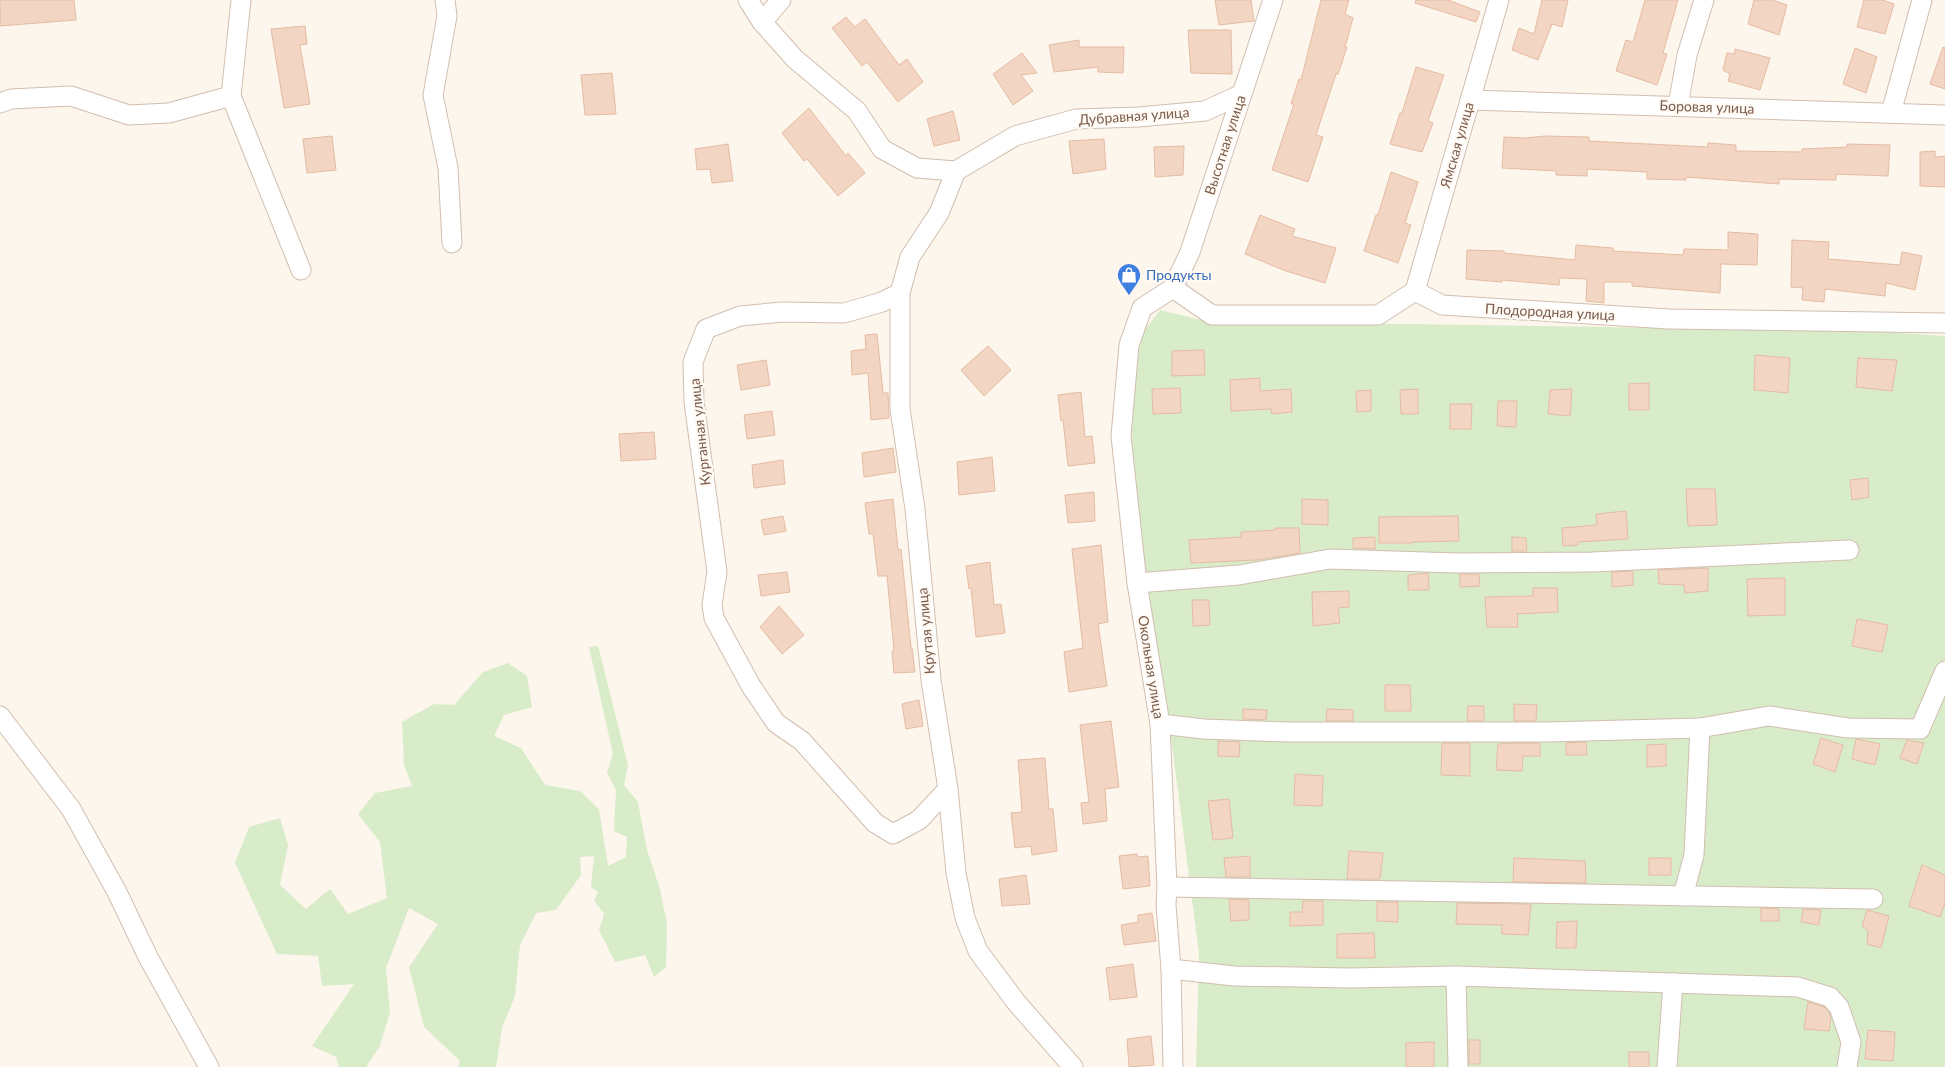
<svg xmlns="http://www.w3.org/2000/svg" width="1945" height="1067" font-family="Lato,sans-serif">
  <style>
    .green { fill: #d8ecc9 }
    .building { fill: #f3d5c3; stroke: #e6bba3 }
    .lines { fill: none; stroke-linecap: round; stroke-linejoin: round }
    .minor-casing { stroke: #d1beb0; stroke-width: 21 }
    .minor { stroke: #fff; stroke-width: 19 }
    .labels { text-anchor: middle; stroke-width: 4.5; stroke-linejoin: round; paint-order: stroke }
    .street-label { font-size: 14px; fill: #7a5c4d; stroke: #fffaf3 }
    .shop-label { font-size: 14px; fill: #366cbe; stroke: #fffaf3; text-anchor: start }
  </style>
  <rect width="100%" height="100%" fill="#fdf6ec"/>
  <!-- green -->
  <g class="green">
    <polygon points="1160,310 1205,321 1871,331 1945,336 1945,1067 1196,1067 1199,954 1168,714 1130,479 1135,342"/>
    <polygon points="598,646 628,765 624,785 638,802 647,850 660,889 667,924 666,967 654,977 645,955 615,962 599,930 604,914 594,900 598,892 591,887 594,856 580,857 581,875 556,910 536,913 520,945 515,996 502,1028 496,1067 458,1067 460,1061 424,1027 409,967 438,924 409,908 386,968 390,1012 380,1046 367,1065 368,1067 339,1067 336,1057 312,1046 354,984 322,986 318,956 277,954 235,863 249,827 280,818 288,845 280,885 306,909 330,889 348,914 387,898 380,842 358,814 375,793 412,786 404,765 402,722 434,704 454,705 483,672 508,663 527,676 532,707 504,715 494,736 521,748 545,785 580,791 599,809 608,866 626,857 627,837 614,831 616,790 607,772 613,754 589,647"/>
  </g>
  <!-- building -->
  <g class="building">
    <polygon points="0,0 74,0 76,20 0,26"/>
    <polygon points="1215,0 1251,0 1254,21 1219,25"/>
    <polygon points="1321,0 1349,0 1345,14 1353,18 1345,47 1347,47 1338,74 1336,74 1316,135 1323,137 1308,182 1272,170 1294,104 1291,104 1299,79 1301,80"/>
    <polygon points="1416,0 1448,0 1480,12 1476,22 1415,3"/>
    <polygon points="1542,0 1568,0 1562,27 1552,24 1538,60 1512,50 1519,28 1534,34"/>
    <polygon points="1645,0 1678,0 1663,53 1667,54 1657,85 1616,71 1626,40 1633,42"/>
    <polygon points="1754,0 1772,0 1787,5 1779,35 1748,24"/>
    <polygon points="1864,0 1882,0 1894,4 1885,34 1857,27"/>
    <polygon points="846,17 855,27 865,19 899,65 907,59 923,82 898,102 867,62 862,66 832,28"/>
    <polygon points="305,26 307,44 300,45 310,104 284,108 271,29"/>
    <polygon points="1188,30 1231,30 1232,74 1191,73"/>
    <polygon points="1079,40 1079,47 1124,47 1123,73 1098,72 1098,67 1054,72 1049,45"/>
    <polygon points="1943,47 1945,48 1945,89 1930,84"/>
    <polygon points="1855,48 1877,57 1866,93 1843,84"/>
    <polygon points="1735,49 1770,58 1760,90 1728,81 1730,74 1723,70 1727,53 1735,54"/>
    <polygon points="1022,53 1037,73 1021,75 1033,91 1013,105 993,74"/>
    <polygon points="1416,67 1444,75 1428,121 1433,123 1422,152 1390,144 1400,113 1402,113"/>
    <polygon points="612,73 616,114 585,115 581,75"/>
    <polygon points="809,108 846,156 848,153 865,173 838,196 807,159 804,161 782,133"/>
    <polygon points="953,111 960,140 934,146 927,119"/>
    <polygon points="332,136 336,170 307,173 303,139"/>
    <polygon points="1545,136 1589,137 1589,141 1708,147 1708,143 1736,145 1736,151 1802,152 1802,149 1847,147 1847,144 1890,145 1888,176 1836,174 1836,180 1779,179 1779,184 1686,177 1686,180 1647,179 1647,172 1587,169 1587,176 1556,175 1556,171 1502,168 1504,137 1526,138"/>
    <polygon points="1104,139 1106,169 1073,174 1069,141"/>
    <polygon points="728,144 733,181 712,183 710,169 697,170 695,149"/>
    <polygon points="1184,146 1183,175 1155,177 1154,147"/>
    <polygon points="1935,151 1935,157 1945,156 1945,187 1920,186 1920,152"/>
    <polygon points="1391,172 1418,182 1405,223 1411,225 1398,263 1364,251 1376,215 1378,215"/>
    <polygon points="1260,215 1295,229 1292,236 1336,248 1325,283 1283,270 1245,254"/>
    <polygon points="1728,232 1758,234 1757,265 1721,264 1720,293 1632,286 1632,282 1604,282 1604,303 1586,301 1587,279 1560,278 1559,285 1502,280 1502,282 1466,279 1467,250 1504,251 1504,253 1575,260 1576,245 1613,248 1613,251 1683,255 1684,249 1728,250"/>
    <polygon points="1792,240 1829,242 1828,259 1900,265 1902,252 1922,256 1915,290 1886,283 1885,296 1825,289 1824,302 1802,300 1803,288 1791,287"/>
    <polygon points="877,334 883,393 888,393 889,418 871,420 868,373 852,375 851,351 866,349 865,335"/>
    <polygon points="988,346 1011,370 984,396 961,370"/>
    <polygon points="1204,350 1205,375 1172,376 1172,351"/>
    <polygon points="1755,355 1790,358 1788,393 1754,390"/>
    <polygon points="1858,358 1897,360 1892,391 1856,387"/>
    <polygon points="766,360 770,385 741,390 737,365"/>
    <polygon points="1260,378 1260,391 1291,389 1292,412 1272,414 1271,409 1231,411 1230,380"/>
    <polygon points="1649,383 1649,410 1629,410 1629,384"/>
    <polygon points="1180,388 1181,413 1153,414 1152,389"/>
    <polygon points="1418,389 1418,414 1401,414 1400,390"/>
    <polygon points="1572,389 1570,416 1548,414 1550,390"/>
    <polygon points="1371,390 1371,411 1357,412 1356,391"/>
    <polygon points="1081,392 1085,437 1092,436 1095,463 1068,466 1063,420 1061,421 1058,395"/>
    <polygon points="1498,401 1517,401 1516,427 1497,426"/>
    <polygon points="1450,404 1472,404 1471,429 1450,429"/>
    <polygon points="772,411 775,435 747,439 744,415"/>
    <polygon points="654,432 656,459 621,461 619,434"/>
    <polygon points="893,448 896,472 864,477 862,453"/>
    <polygon points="992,457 995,491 959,495 957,462"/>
    <polygon points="783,460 785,484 754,488 752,465"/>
    <polygon points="1868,478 1869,497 1852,500 1850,480"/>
    <polygon points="1686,489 1715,489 1717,525 1688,526"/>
    <polygon points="1094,492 1095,521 1068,523 1065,495"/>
    <polygon points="893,499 898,550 901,549 911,648 912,648 915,672 894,673 892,651 894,650 887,576 878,576 873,534 869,534 865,503"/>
    <polygon points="1302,499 1328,500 1328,525 1302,524"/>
    <polygon points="1626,511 1628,539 1578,542 1578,545 1563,546 1562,528 1597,525 1596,514"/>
    <polygon points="783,516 786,531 764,535 761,520"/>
    <polygon points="1458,516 1459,541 1413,542 1413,543 1379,543 1379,517"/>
    <polygon points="1275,528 1299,528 1300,553 1257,560 1191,563 1189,540 1241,537 1241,532 1275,530"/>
    <polygon points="1375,537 1375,549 1353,548 1353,538"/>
    <polygon points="1512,537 1526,538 1527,551 1512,551"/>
    <polygon points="1101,545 1108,622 1098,624 1107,686 1069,692 1064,652 1083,648 1072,549"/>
    <polygon points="990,562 994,605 1001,604 1005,633 976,637 971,588 969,589 966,566"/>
    <polygon points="1708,568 1708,591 1685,593 1684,585 1659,584 1658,570"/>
    <polygon points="1633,571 1633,585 1612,587 1612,572"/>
    <polygon points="787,572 790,592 761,596 758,575"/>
    <polygon points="1428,573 1429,590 1408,590 1408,575"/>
    <polygon points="1460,574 1479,574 1480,586 1460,587"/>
    <polygon points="1785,578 1785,615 1748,616 1747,579"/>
    <polygon points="1533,588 1557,588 1558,612 1517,614 1518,627 1487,627 1485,597 1533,596"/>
    <polygon points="1349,591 1349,607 1338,608 1340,623 1313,626 1312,592"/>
    <polygon points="1192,600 1209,600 1210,625 1193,626"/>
    <polygon points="779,606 804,635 782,654 760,627"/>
    <polygon points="1857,619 1888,625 1882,652 1852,646"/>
    <polygon points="1385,685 1410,685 1411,711 1385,711"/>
    <polygon points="919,700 923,726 906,729 902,704"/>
    <polygon points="1514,704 1537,705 1536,721 1514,721"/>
    <polygon points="1468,706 1484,706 1484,721 1467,721"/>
    <polygon points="1243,709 1267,710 1266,720 1243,719"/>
    <polygon points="1327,709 1353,710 1353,721 1326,721"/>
    <polygon points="1111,721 1119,787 1105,789 1107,821 1083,824 1081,803 1089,802 1080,725"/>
    <polygon points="1821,738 1843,745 1835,772 1813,764"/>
    <polygon points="1856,739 1880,744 1875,765 1852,759"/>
    <polygon points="1907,740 1924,743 1917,764 1900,758"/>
    <polygon points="1218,741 1240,742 1239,757 1218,756"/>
    <polygon points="1586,742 1587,755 1566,755 1566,743"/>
    <polygon points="1442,743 1470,743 1470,776 1441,775"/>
    <polygon points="1514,743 1540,743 1540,756 1523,756 1522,771 1496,770 1498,744"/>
    <polygon points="1666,744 1666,766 1647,767 1647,745"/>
    <polygon points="1045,758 1049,809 1053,809 1057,851 1032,855 1031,846 1015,848 1011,813 1022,812 1018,760"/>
    <polygon points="1295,774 1323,776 1322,806 1294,805"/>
    <polygon points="1229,799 1233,838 1213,840 1208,801"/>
    <polygon points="1349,851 1383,853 1380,879 1347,879"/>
    <polygon points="1137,854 1138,857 1148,856 1150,886 1123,889 1119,856"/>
    <polygon points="1250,856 1250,877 1226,877 1224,858"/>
    <polygon points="1514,858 1585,861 1586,883 1513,882"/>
    <rect x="1649" y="858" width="22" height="17"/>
    <polygon points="1922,865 1945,875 1945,903 1940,917 1909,906"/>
    <polygon points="1026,875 1030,904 1002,906 999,879"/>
    <polygon points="1229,899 1249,900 1249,920 1231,921"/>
    <polygon points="1303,901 1323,901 1323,925 1290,926 1290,912 1302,912"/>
    <polygon points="1377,902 1398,902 1398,922 1377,921"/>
    <polygon points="1457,903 1531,904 1528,935 1502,934 1502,925 1456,924"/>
    <polygon points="1761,908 1779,909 1779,921 1761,921"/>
    <polygon points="1803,909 1821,910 1819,925 1801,922"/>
    <polygon points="1867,910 1889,916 1881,948 1867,944 1868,930 1862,926"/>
    <polygon points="1152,913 1156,941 1124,945 1121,925 1138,922 1138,915"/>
    <polygon points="1577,921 1576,948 1556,948 1557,922"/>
    <polygon points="1374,933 1375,958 1337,958 1337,934"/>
    <polygon points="1133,964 1137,997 1110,1000 1106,968"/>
    <polygon points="1808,1002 1824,1007 1829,1013 1831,1017 1829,1031 1804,1029"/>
    <polygon points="1868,1030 1895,1032 1893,1061 1865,1059"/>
    <polygon points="1151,1036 1154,1065 1129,1067 1127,1039"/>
    <rect x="1469" y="1040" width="11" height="24"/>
    <polygon points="1434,1042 1434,1067 1406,1067 1406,1043"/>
    <rect x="1629" y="1052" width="20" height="15"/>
  </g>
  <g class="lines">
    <!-- minor casing -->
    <g class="minor-casing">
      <g id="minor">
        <polyline points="241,0 231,96 301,270"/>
        <polyline points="445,0 447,16 433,95 448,168 452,243"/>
        <polyline points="748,0 762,22 795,59 857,111 882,149 917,168 956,171 1015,136 1076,119 1139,117 1205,111 1242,94"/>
        <polyline points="762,22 781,0"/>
        <polyline points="1470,100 1945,115"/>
        <polyline points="0,103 11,99 71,96 129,115 169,113 231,96"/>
        <polyline points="1678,106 1687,55 1704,0"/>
        <polyline points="1891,113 1922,0"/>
        <polyline points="956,171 939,213 910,257 900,293 900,409 915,509 931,680 948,789 956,873 965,918 978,951 1016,1002 1073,1067"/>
        <polyline points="1173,288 1212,315 1378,315 1415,291 1442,305 1669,319 1945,323"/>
        <polyline points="1173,288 1190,252 1273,0"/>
        <polyline points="1415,291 1499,0"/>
        <polyline points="900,293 882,302 844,313 782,312 740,316 706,329 693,362 694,402 717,572 712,605 714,618 751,686 776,723 802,741 875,823 893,834 919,820 948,789"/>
        <polyline points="1137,583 1239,575 1330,559 1457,563 1592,562 1849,550"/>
        <polyline points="0,716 71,809 117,892 148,957 209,1067"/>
        <polyline points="1160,724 1204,729 1288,732 1547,732 1700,728 1769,716 1848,728 1920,729 1945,671"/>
        <polyline points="1167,887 1873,899"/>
        <polyline points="1683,896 1694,855 1700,728"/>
        <polyline points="1171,969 1234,976 1350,978 1456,976 1798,987 1830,997 1839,1007 1851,1042 1847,1067"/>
        <polyline points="1456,976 1458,1067"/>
        <polyline points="1173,1067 1171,969 1166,905 1167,887 1160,724 1137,583 1121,436 1129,345 1142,308 1173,288"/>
        <polyline points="1667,1067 1673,983"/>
      </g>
    </g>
    <!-- minor -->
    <use href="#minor" class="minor"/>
  </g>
  <!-- icons -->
  <defs>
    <g id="shop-pin" transform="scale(1.25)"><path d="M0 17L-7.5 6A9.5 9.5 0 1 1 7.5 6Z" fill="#3f7fe0" stroke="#fffaf3"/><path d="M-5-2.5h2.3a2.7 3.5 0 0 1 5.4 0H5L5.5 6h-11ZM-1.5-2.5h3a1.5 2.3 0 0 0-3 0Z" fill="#fff"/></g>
  </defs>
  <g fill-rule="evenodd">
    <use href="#shop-pin" x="1129" y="275"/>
  </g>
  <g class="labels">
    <!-- street labels -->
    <g class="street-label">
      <text transform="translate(1707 107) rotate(2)" y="5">Боровая улица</text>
      <text transform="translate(1134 116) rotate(-4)" y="5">Дубравная улица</text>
      <text transform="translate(1225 145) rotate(-72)" y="5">Высотная улица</text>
      <text transform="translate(1457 145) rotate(-74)" y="5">Ямская улица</text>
      <text transform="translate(1550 312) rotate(3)" y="5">Плодородная улица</text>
      <text transform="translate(700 432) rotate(-96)" y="5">Курганная улица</text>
      <text transform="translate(926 631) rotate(-95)" y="5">Крутая улица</text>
      <text transform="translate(1151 667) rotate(81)" y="5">Окольная улица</text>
    </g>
    <!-- shop labels -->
    <g class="shop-label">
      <text x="1146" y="280">Продукты</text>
    </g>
  </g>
</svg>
